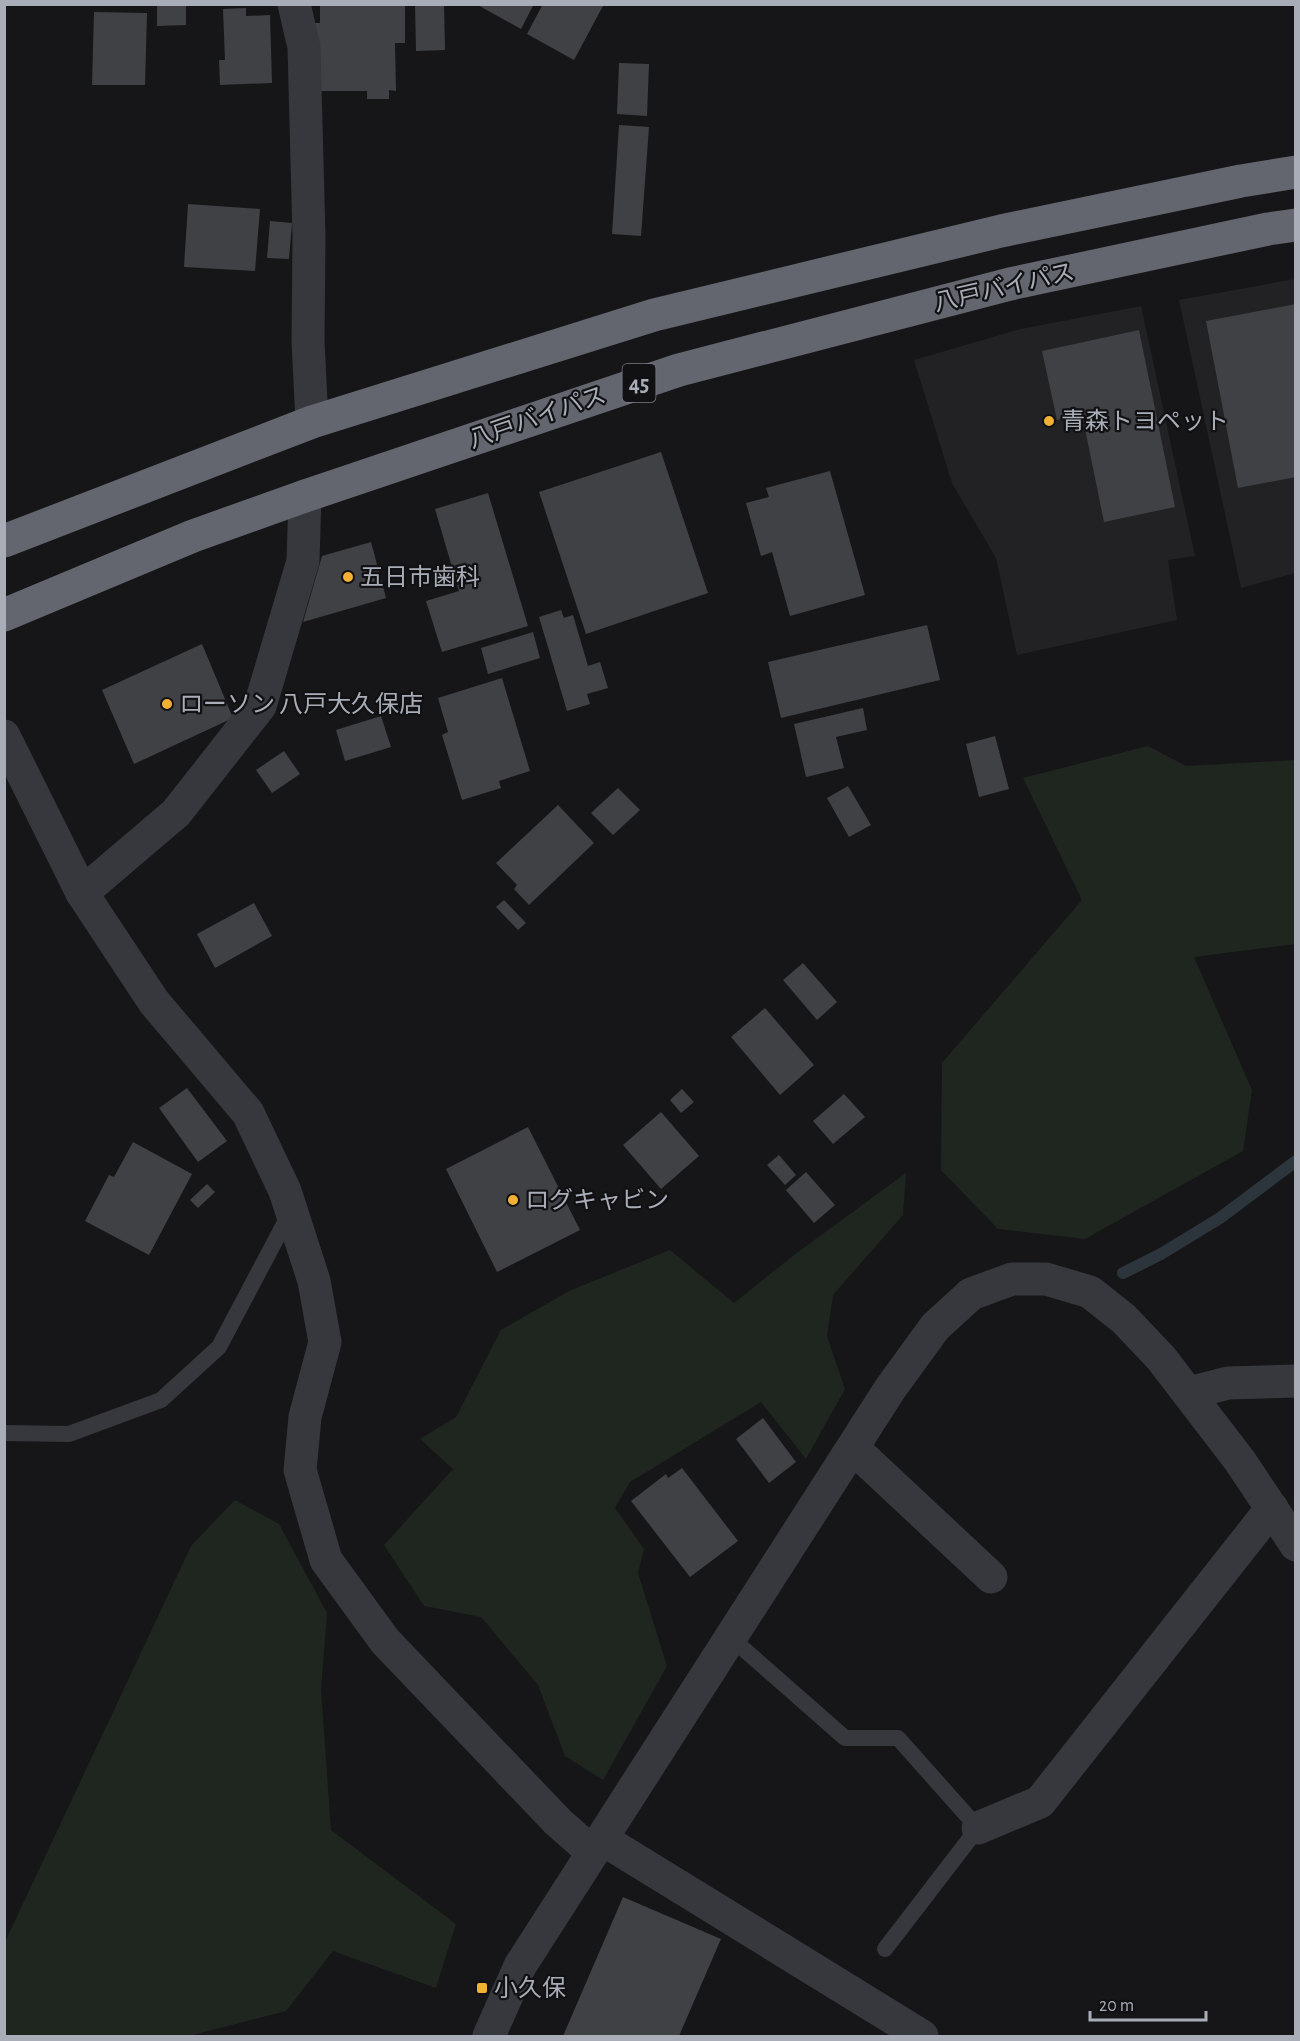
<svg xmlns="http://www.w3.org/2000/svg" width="1300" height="2041" font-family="'Alegreya Sans','Noto Sans JP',sans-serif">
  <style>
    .built { fill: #222225 }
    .green { fill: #1e261f }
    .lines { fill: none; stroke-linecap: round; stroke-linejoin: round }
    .stream { stroke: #2c353c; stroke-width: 12 }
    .building { fill: #404145 }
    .lane { stroke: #37383d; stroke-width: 16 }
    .street { stroke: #37383d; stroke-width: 33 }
    .highway { stroke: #63666e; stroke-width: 33 }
    .poi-dot { fill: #f2b134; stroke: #111113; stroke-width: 2 }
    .labels { text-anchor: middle; stroke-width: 4.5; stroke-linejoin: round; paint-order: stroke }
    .shield { fill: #111113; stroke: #7b7e86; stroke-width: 1.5 }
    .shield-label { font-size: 22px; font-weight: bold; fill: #a8adb8 }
    .street-label { font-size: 24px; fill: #a8adb8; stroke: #111113 }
    .poi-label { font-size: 24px; fill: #a8adb8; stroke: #111113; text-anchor: start }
  </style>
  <rect width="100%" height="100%" fill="#161618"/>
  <!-- built -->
  <g class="built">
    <polygon points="1295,279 1295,573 1241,588 1179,300"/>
    <polygon points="1141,306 1195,556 1168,560 1177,620 1017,655 996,558 952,483 914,360 1021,329"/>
  </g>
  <!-- green -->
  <g class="green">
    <polygon points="1148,746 1186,766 1295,760 1295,944 1194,957 1252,1090 1243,1151 1085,1239 998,1229 941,1170 942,1063 1082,900 1023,778"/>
    <polygon points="906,1173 903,1215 833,1295 827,1336 845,1389 806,1459 761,1402 630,1482 615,1508 644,1549 638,1573 667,1666 603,1780 565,1756 538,1685 481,1617 424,1606 384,1545 453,1469 420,1439 456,1417 501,1330 569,1291 670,1250 734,1303 794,1255"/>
    <polygon points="235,1500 279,1524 327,1613 321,1689 331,1830 456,1924 436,1988 333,1951 286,2011 189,2036 5,2036 5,1942 191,1546"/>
  </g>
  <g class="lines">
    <!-- stream -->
    <polyline class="stream" points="1123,1273 1161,1254 1220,1218 1296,1161"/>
  </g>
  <!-- building -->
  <g class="building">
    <polygon points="157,4 186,4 186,25 157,26"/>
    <polygon points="415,4 444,4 445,50 416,51"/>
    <polygon points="476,4 534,4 521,29"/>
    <polygon points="543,4 604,4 574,60 527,34"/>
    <polygon points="320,5 405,5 405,43 395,43 396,91 389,90 389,99 367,99 367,91 321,91 312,23 320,23"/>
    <polygon points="246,8 246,16 270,15 272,83 220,85 219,60 225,60 223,9"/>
    <polygon points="94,12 147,13 145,85 92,85"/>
    <polygon points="619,63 649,64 647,116 617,114"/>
    <polygon points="619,125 649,127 641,236 612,234"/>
    <polygon points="188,204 260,209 255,271 184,267"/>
    <polygon points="270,221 292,223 289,259 267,258"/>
    <polygon points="1296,304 1296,477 1238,488 1206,321"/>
    <polygon points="1139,330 1175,507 1104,522 1082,414 1057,420 1042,351"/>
    <polygon points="661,452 708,593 586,634 539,492"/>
    <polygon points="830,471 865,595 790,616 772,552 761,556 746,503 769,497 766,488"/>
    <polygon points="488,493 528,626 442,652 426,601 459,591 435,509"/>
    <polygon points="371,542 386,598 303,622 322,556"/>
    <polygon points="561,610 564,618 573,615 588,666 600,662 608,688 587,694 590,704 567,711 539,617"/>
    <polygon points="927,625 940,680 781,718 768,662"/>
    <polygon points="533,632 540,658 488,674 481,648"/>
    <polygon points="202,644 233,718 134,764 102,690"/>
    <polygon points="502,678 530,771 499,781 501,788 462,800 442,735 448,732 438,698"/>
    <polygon points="863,708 867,730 836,737 844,768 806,777 794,724"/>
    <polygon points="381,716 391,747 345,761 336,730"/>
    <polygon points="995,736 1009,789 979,797 966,744"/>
    <polygon points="284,751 300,774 272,793 256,770"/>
    <polygon points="848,786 871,825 849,837 827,798"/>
    <polygon points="618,788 640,810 613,835 591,813"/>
    <polygon points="558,805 594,843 529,905 514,889 517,885 496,863"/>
    <polygon points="504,900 526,923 518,930 496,907"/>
    <polygon points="254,903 272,936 215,968 197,934"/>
    <polygon points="803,963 837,1002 817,1020 783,980"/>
    <polygon points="765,1008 814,1065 780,1095 731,1037"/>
    <polygon points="187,1088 227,1141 198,1162 159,1108"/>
    <polygon points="682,1089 694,1102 681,1113 670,1100"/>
    <polygon points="844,1094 865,1117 833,1144 813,1121"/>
    <polygon points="661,1112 699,1156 661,1189 623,1145"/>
    <polygon points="528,1127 580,1230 497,1272 446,1169"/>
    <polygon points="133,1142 192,1174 149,1255 85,1221 109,1175 114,1177"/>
    <polygon points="779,1155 796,1175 785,1185 767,1165"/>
    <polygon points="806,1172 835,1205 814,1223 786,1190"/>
    <polygon points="207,1184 215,1192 198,1208 190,1200"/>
    <polygon points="763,1418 796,1462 769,1483 736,1439"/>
    <polygon points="682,1468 738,1541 690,1577 631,1501 666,1474 668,1478"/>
    <polygon points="623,1897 721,1939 679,2036 563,2036"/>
  </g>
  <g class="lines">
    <!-- lane -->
    <g class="lane">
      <polyline points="4,1433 69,1434 161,1400 219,1347 291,1211"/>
      <polyline points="730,1637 845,1738 898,1738 978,1828 885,1949"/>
    </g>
    <!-- street -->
    <g class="street">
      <polyline points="294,4 304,47 309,237 308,341 312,422"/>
      <polyline points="4,736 82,893 154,1002 248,1113 285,1191 314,1281 325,1342 305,1417 300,1470 326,1560 385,1641 558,1822 592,1852"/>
      <polyline points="82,893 176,813 260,706 303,561 305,496"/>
      <polyline points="1189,1393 1228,1383 1296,1381"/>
      <polyline points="853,1448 991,1577"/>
      <polyline points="978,1828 1040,1802 1272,1508"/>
      <polyline points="602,1839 922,2036"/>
      <polyline points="489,2036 520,1966 890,1389 935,1327 971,1294 1012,1279 1046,1279 1090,1292 1124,1319 1161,1358 1240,1461 1296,1545"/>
    </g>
    <!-- highway -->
    <g class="highway">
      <polyline points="4,541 312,422 654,315 1001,231 1241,181 1296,172"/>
      <polyline points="4,615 193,536 305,496 679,370 1010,284 1268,229 1296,225"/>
    </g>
  </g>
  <!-- markers -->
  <g class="poi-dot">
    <circle cx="1049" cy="421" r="6"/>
    <circle cx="348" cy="577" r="6"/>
    <circle cx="167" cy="704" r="6"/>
    <circle cx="513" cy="1200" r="6"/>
    <rect x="476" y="1982" width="12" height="12" rx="3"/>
  </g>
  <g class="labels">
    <!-- shield labels -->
    <rect class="shield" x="622.5" y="364" width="33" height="38" rx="4.5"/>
    <g class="shield-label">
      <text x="639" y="391">45</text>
    </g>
    <!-- street labels -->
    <g class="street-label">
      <text transform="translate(1004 287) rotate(-13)" y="8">八戸バイパス</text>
      <text transform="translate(537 417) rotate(-19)" y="8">八戸バイパス</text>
    </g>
    <!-- poi labels -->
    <g class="poi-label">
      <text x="1061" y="429">青森トヨペット</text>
      <text x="360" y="585">五日市歯科</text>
      <text x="179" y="712">ローソン 八戸大久保店</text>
      <text x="525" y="1208">ログキャビン</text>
      <text x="494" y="1996">小久保</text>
    </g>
  </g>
  <!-- border -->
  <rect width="1300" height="2041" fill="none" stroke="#a8adb8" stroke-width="12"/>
  <!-- scale -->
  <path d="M1090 2011v9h116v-9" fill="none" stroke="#a8adb8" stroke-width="3"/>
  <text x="1099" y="2011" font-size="18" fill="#a8adb8" stroke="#111113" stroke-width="4.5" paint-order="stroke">20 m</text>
</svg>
